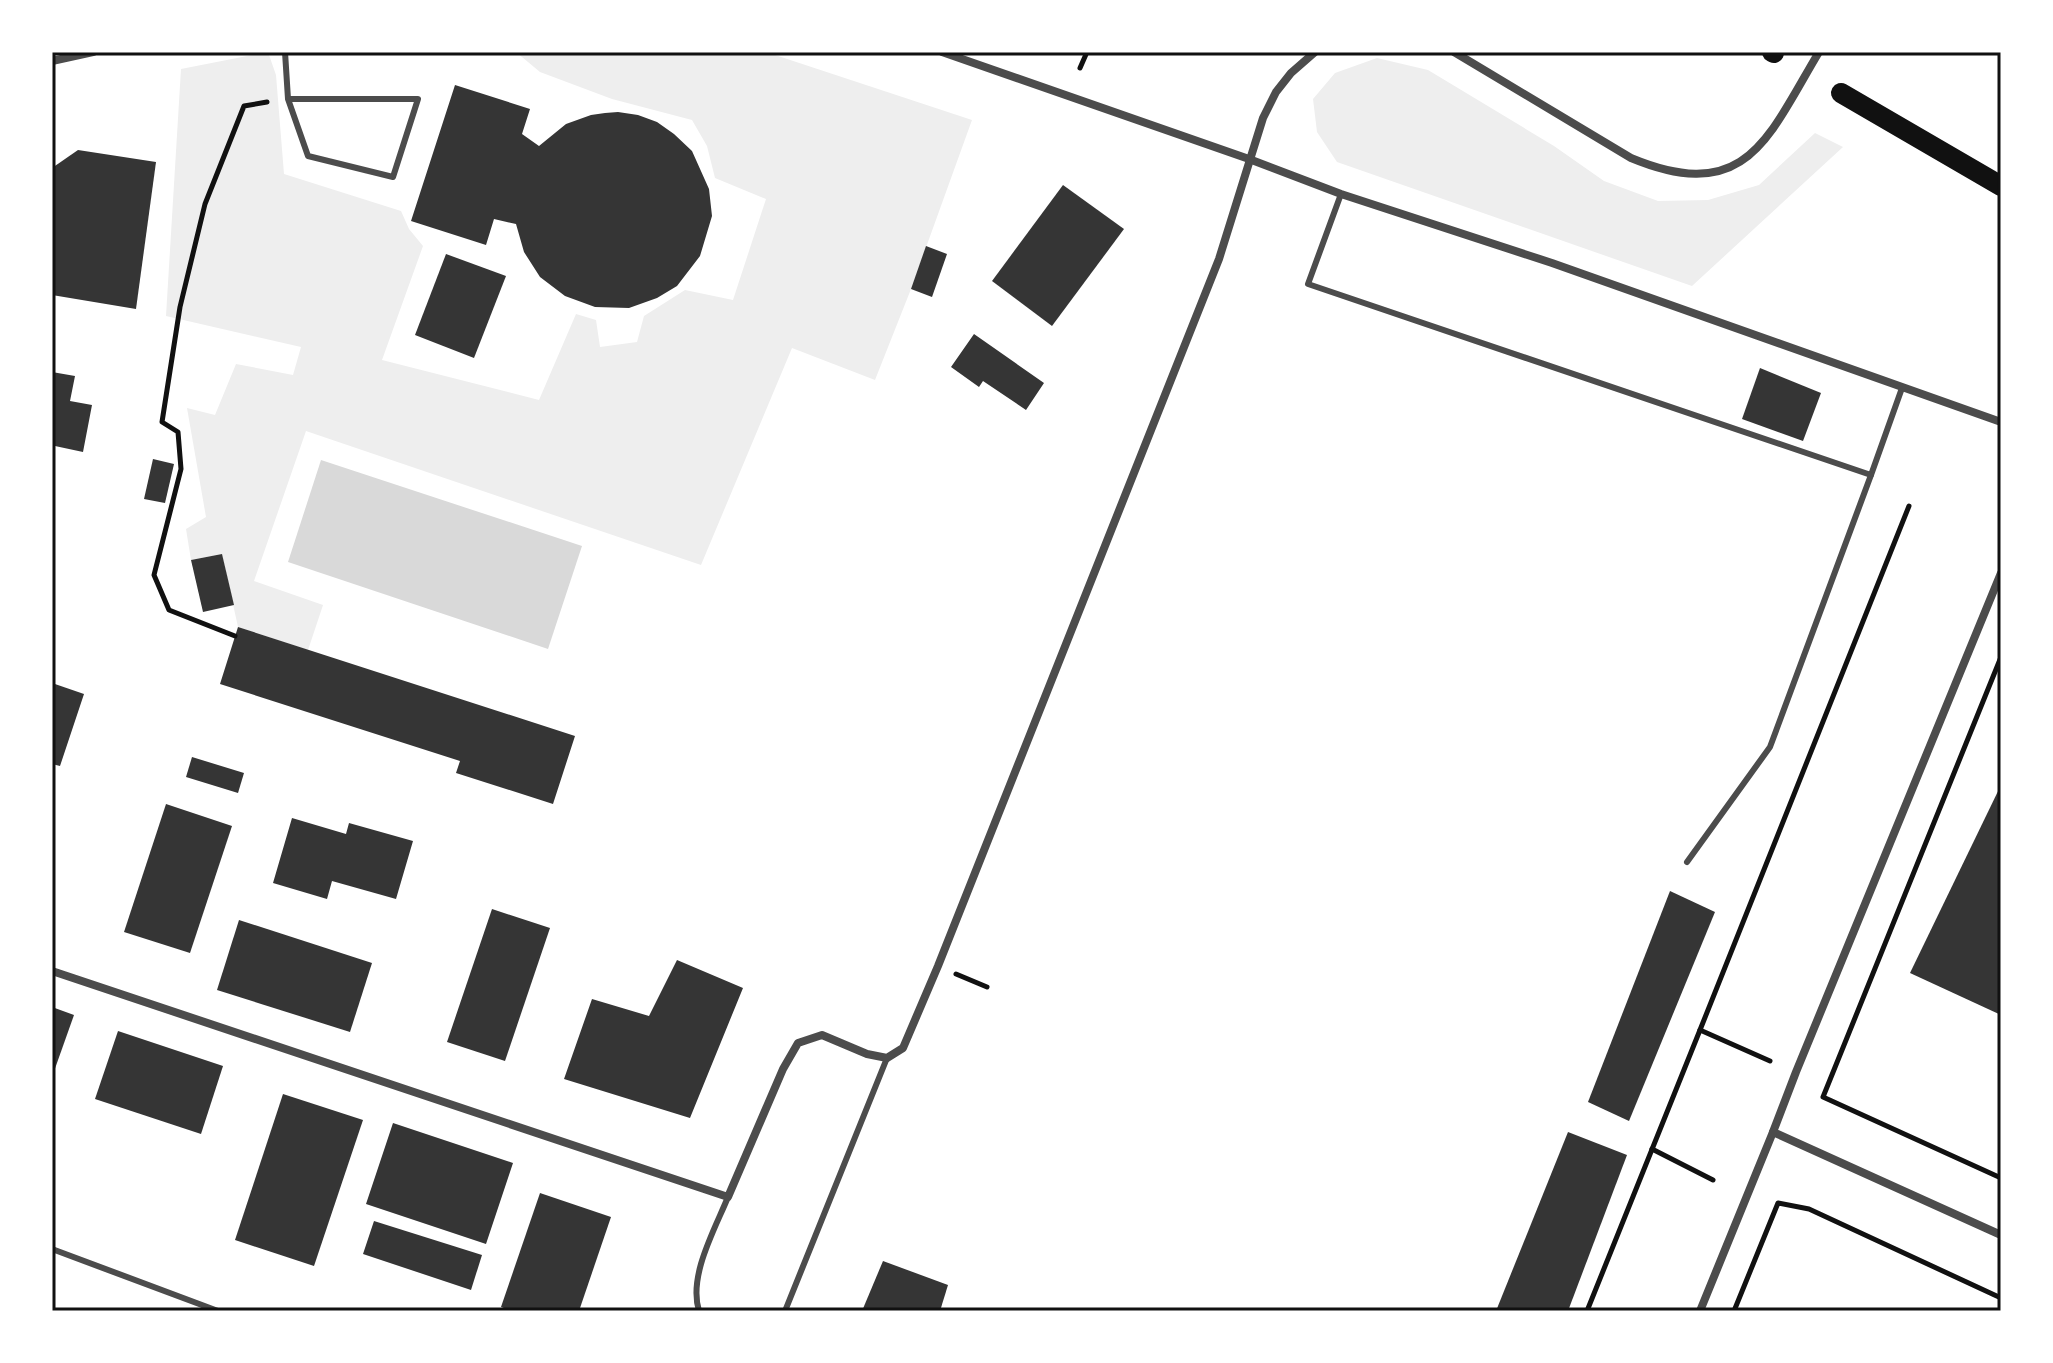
<svg xmlns="http://www.w3.org/2000/svg" width="2053" height="1363" font-family="'IBM Plex Sans',sans-serif">
  <style>
    .green { fill: #eee }
    .water { fill: #d9d9d9 }
    .building { fill: #353535 }
    .lines { fill: none; stroke-linecap: round; stroke-linejoin: round }
    .path { stroke: #111; stroke-width: 5 }
    .service { stroke: #4c4c4c; stroke-width: 6 }
    .minor { stroke: #4c4c4c; stroke-width: 8 }
    .primary { stroke: #111; stroke-width: 20 }
    .neatline { fill: none; stroke: #111; stroke-width: 3 }
  </style>
  <rect width="100%" height="100%" fill="#fff"/>
  <!-- green -->
  <g class="green">
    <polygon points="268,52 276,75 284,174 401,211 409,229 423,246 382,360 539,400 576,314 596,320 600,347 637,342 644,316 685,290 733,300 766,199 715,178 707,146 692,120 612,99 540,72 516,52 766,52 972,120 911,289 875,380 792,348 701,565 306,431 254,581 323,605 308,650 238,627 222,554 191,560 186,529 206,517 187,408 215,415 236,364 293,375 301,347 166,316 181,69"/>
    <polygon points="1377,58 1428,70 1554,146 1604,181 1658,201 1708,200 1759,185 1815,133 1843,147 1692,286 1337,162 1317,132 1313,99 1335,73"/>
  </g>
  <!-- water -->
  <polygon class="water" points="321,460 582,546 548,649 288,562"/>
  <!-- building -->
  <g class="building">
    <polygon points="455,85 530,109 522,134 539,146 566,124 591,115 605,113 618,112 638,115 657,122 674,134 692,151 709,189 712,216 700,256 677,286 657,298 629,308 595,307 565,296 540,277 524,252 516,224 494,219 486,245 411,221"/>
    <polygon points="78,150 156,162 136,309 52,295 52,168"/>
    <polygon points="1063,185 1124,229 1052,326 992,281"/>
    <polygon points="926,246 947,254 932,297 911,289"/>
    <polygon points="446,254 506,276 474,358 415,335"/>
    <polygon points="974,334 1044,383 1026,410 983,381 979,387 951,367"/>
    <polygon points="1760,368 1821,393 1803,441 1742,419"/>
    <polygon points="52,372 75,376 70,401 92,405 83,452 55,446 52,452"/>
    <polygon points="153,459 174,464 165,503 144,499"/>
    <polygon points="222,554 234,605 203,612 191,560"/>
    <polygon points="238,627 575,736 553,804 456,773 460,761 220,684"/>
    <polygon points="52,683 84,694 60,766 52,764"/>
    <polygon points="192,757 244,773 238,793 186,777"/>
    <polygon points="2001,785 2001,1015 1910,973"/>
    <polygon points="166,804 232,826 190,953 124,932"/>
    <polygon points="292,818 346,834 349,823 413,841 396,899 332,881 327,899 273,883"/>
    <polygon points="1670,891 1715,912 1629,1121 1588,1102"/>
    <polygon points="492,909 550,928 505,1061 447,1042"/>
    <polygon points="239,920 372,963 350,1032 217,990"/>
    <polygon points="677,960 743,988 690,1118 564,1079 592,999 649,1016"/>
    <polygon points="52,1007 74,1015 52,1077"/>
    <polygon points="118,1031 223,1066 201,1134 95,1099"/>
    <polygon points="283,1094 363,1120 314,1266 235,1240"/>
    <polygon points="393,1123 513,1163 486,1244 366,1204"/>
    <polygon points="1568,1132 1627,1155 1568,1311 1496,1311"/>
    <polygon points="540,1193 611,1217 579,1311 512,1311 501,1307"/>
    <polygon points="374,1221 482,1255 471,1290 363,1254"/>
    <polygon points="883,1261 948,1285 940,1311 862,1311"/>
  </g>
  <g class="lines">
    <!-- path -->
    <g class="path">
      <polyline points="1080,68 1087,52"/>
      <polyline points="235,636 169,610 154,575 181,469 178,432 162,422 180,307 205,204 244,106 267,102"/>
      <polyline points="2001,657 1823,1097 2001,1178"/>
      <polyline points="956,974 987,987"/>
      <polyline points="1770,1061 1700,1030 1909,506"/>
      <polyline points="1652,1149 1713,1180"/>
      <polyline points="1587,1311 1700,1030"/>
      <polyline points="1734,1311 1778,1203 1809,1209 2001,1298"/>
    </g>
    <!-- service -->
    <g class="service">
      <polyline points="285,52 288,99 308,156 393,177 418,99 288,99"/>
      <polyline points="1341,194 1308,284 1871,475 1902,388"/>
      <polyline points="1687,862 1770,747 1871,475"/>
      <polyline points="52,1249 218,1311"/>
      <path d="M699 1311C688 1276 715 1229 728 1197"/>
      <polyline points="785,1311 887,1058"/>
    </g>
    <!-- minor -->
    <g class="minor">
      <polyline points="942,52 1249,159 1341,194 1552,263 2001,422"/>
      <path d="M1454 52 1631 158C1747 206 1768 137 1819 52"/>
      <polyline points="52,61 93,52"/>
      <polyline points="2001,573 1796,1072 1773,1132 2001,1235"/>
      <polyline points="52,971 728,1197 783,1069 798,1043 822,1035 867,1054 887,1058 903,1048 938,966 1219,259 1263,118 1276,92 1291,73 1315,52"/>
      <polyline points="1700,1311 1773,1132"/>
    </g>
    <!-- primary -->
    <g class="primary">
      <polyline points="1772,52 1774,53"/>
      <polyline points="1841,93 2001,186"/>
    </g>
  </g>
  <!-- border -->
  <rect width="2053" height="1363" fill="none" stroke="#ffffff" stroke-width="108"/>
  <rect x="54" y="54" width="1945" height="1255" class="neatline"/>
</svg>
